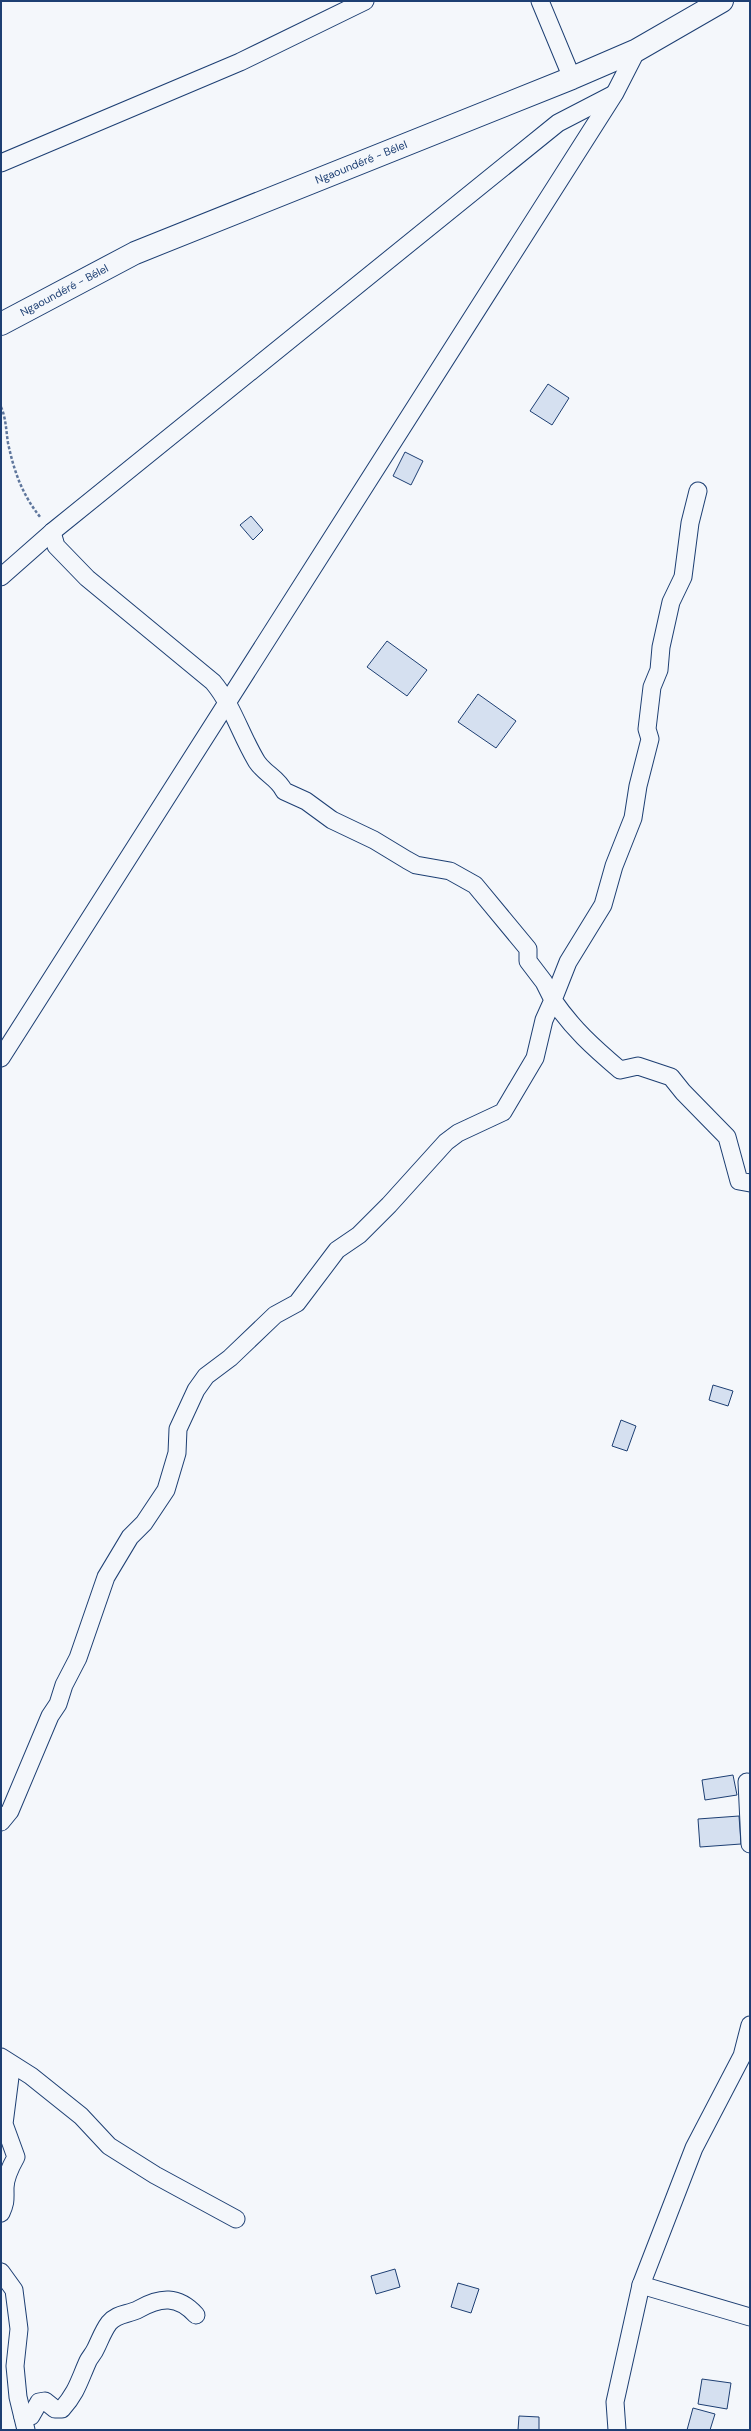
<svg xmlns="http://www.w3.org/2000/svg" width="751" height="2431" font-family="'DM Sans',sans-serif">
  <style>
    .building { fill: #d5e0f0; stroke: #1d3f73 }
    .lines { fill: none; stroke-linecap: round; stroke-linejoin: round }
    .street-casing { stroke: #1d3f73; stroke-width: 19 }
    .secondary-casing { stroke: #1d3f73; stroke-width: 24 }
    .path { stroke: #5e769c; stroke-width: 2.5; stroke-dasharray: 3 2; stroke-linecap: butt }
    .street { stroke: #f4f7fb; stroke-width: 17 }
    .secondary { stroke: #f4f7fb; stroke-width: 22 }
    .labels { text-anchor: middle; stroke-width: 3; stroke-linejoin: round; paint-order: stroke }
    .street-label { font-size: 11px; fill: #1d3f73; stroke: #f4f7fb }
  </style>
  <rect width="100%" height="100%" fill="#f4f7fb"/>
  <!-- building -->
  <g class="building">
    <polygon points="548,384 569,398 552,425 530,411"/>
    <polygon points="405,452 423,461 411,485 393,476"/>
    <polygon points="251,516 263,530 253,540 240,525"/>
    <polygon points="387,641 427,670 407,696 367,667"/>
    <polygon points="478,694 516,721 496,748 458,722"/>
    <polygon points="713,1385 733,1391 728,1406 709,1400"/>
    <polygon points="621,1420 636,1426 627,1451 612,1446"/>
    <polygon points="733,1775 737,1795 705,1800 702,1780"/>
    <polygon points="739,1816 741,1844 700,1847 698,1819"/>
    <polygon points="395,2269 400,2287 376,2294 371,2276"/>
    <polygon points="458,2283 479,2289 471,2313 451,2307"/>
    <polygon points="702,2379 731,2383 727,2409 698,2404"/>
    <polygon points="693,2408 715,2414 710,2430 687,2430"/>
    <polygon points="519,2416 539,2417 539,2430 518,2430"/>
  </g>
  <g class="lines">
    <!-- street casing -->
    <g class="street-casing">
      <g id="street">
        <polyline points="540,1 572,78"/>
        <polyline points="1,163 240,62 365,1"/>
        <path d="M698 491 690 523 683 577 671 602 661 647 659 670 652 687 647 729 650 739 638 786 633 818 614 866 603 905 568 962 553 1000C573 1029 593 1047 620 1070L638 1066 671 1077 683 1092 727 1137 739 1181 750 1183"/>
        <polyline points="1,577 52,532 558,123 614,94"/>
        <polyline points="1,1058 615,93 637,50"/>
        <polyline points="747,1782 750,1844"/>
        <path d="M1 1822 10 1811 50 1716 58 1704 64 1685 78 1658 106 1577 130 1537 144 1523 166 1490 177 1453 178 1429 196 1390 206 1376 230 1358 275 1315 297 1303 337 1250 359 1235 389 1205 446 1142 458 1133 503 1112 535 1058 544 1020 553 1000 544 982 528 961V949L475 885 450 871 416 865 407 860 374 840 332 820 306 801 284 791C278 778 265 774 257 762 241 736 233 706 213 682L87 578 56 546 52 532"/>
        <polyline points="1,2057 31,2076 81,2116 109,2146 155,2175 236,2219"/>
        <path d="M1 2213C6 2202 5 2200 5 2188 5 2178 11 2166 16 2157L4 2124 10 2077 6 2062"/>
        <polyline points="1,2272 14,2290 19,2329 15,2366 18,2397 26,2430"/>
        <polyline points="641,2285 750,2317"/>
        <path d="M23 2417 31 2416 39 2402 45 2401 55 2409H62C77 2392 79 2381 88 2361 90 2357 94 2353 96 2348 100 2340 103 2331 109 2323 117 2313 128 2315 139 2309 160 2297 178 2295 196 2315"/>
        <polyline points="617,2430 615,2402 641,2285 694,2148 742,2056 750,2025"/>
      </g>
    </g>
    <!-- secondary casing -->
    <g class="secondary-casing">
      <polyline id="secondary" points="1,324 135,253 572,78 637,50 722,1"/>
    </g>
    <!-- path -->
    <path class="path" d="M1 407C6 418 6 430 8 443 14 471 22 495 41 518"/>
    <!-- street -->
    <use href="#street" class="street"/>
    <!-- secondary -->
    <use href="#secondary" class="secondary"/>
  </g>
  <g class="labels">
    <!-- street labels -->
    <g class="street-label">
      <text transform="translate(361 162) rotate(-22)" y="4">Ngaoundéré - Bélel</text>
      <text transform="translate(64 290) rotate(-28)" y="4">Ngaoundéré - Bélel</text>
    </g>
  </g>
  <!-- border -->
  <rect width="751" height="2431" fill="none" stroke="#1d3f73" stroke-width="4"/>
</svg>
